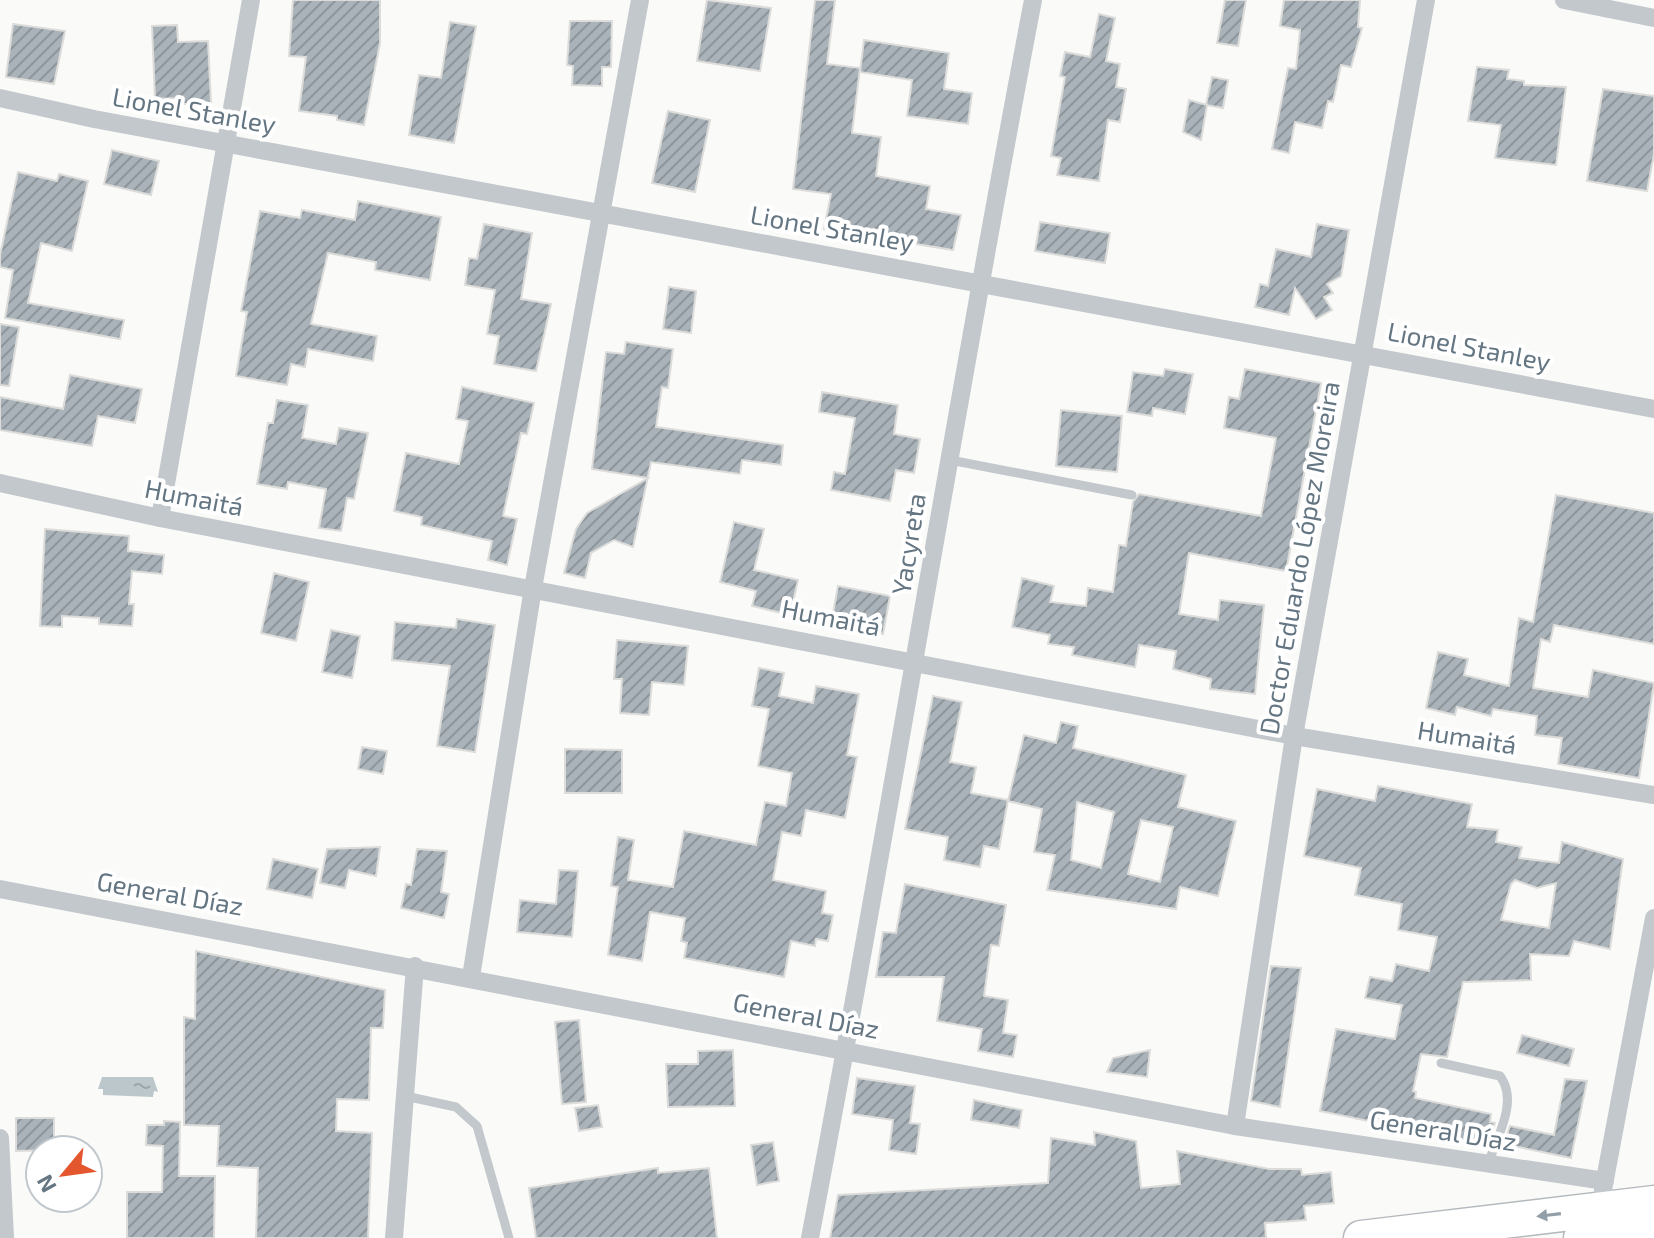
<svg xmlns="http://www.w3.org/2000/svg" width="1654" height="1238" font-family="'Exo 2',sans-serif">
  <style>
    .water { fill: url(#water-ripples) }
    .building { fill: url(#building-hatch); stroke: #dcdcda; stroke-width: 2; fill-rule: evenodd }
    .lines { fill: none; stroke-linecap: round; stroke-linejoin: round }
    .highway-casing { stroke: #b4b9bd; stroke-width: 37 }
    .lane { stroke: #c3c8cc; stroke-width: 9 }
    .street { stroke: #c3c8cc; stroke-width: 18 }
    .highway { stroke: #fff; stroke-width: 34 }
    .oneway { fill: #939fa8 }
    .labels { text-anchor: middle; stroke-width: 8; stroke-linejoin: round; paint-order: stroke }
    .street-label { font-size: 26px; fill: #657683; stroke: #fff }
  </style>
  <defs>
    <pattern id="water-ripples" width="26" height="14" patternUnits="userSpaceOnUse" patternTransform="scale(2)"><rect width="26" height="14" fill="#bbc7cb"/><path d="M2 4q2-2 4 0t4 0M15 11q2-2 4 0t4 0" fill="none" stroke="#9ca6aa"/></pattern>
    <pattern id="building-hatch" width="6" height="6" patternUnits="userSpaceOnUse" patternTransform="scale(2)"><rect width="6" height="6" fill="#aab3b9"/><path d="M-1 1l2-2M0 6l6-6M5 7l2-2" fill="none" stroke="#8e969c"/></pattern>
  </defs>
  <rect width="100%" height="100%" fill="#fafaf8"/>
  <!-- water -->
  <polygon class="water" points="102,1077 153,1077 158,1092 154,1091 153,1097 103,1095 103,1089 98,1089"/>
  <!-- building -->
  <g class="building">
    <polygon points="293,0 380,0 380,43 364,125 337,120 337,116 299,111 306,57 289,56"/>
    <polygon points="707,0 771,8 760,71 697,61"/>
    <polygon points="815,0 835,0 827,64 860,68 852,133 881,137 876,176 930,186 926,209 961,215 953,250 824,229 831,194 793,189"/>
    <polygon points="1225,0 1246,0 1238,46 1217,43"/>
    <polygon points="1284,0 1360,0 1358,27 1362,28 1351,67 1341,65 1333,102 1328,101 1322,128 1295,122 1289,153 1272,149 1288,68 1296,69 1300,30 1280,26"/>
    <polygon points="1099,14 1115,18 1106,61 1120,64 1116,87 1126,89 1120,122 1108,120 1099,181 1057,175 1061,158 1051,156 1065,77 1060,76 1065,52 1090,57"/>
    <polygon points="570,21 612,21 611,67 602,67 602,86 572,85 573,66 567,65"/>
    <polygon points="450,22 476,26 454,143 409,135 419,75 441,78"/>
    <polygon points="13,24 65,31 54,84 6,77"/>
    <polygon points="177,25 178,42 208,41 211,103 181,104 181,98 155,99 152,26"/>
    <polygon points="864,40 949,53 944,89 972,93 968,124 907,116 912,80 860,72"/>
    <polygon points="1477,67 1509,70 1507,79 1524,81 1524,85 1566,87 1556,165 1495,158 1501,125 1468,121"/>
    <polygon points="1212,77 1228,80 1223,108 1206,105"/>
    <polygon points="1603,89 1654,96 1654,154 1647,191 1587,181"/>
    <polygon points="1189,100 1207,105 1201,140 1183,132"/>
    <polygon points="668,111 710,120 695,192 652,183"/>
    <polygon points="112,150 159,161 151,195 104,184"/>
    <polygon points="18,172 57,181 59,174 88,181 72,251 41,243 28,303 124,320 120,339 5,318 13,270 0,267 0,255"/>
    <polygon points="358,201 441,217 430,280 375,270 376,262 328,253 311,324 377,336 373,361 308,349 305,367 291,364 287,385 236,376 247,312 241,311 260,211 300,218 302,210 355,220"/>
    <polygon points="1040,222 1110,233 1105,263 1035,251"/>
    <polygon points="484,224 532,233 521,299 551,304 536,371 494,364 499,336 487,334 495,290 465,285 469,258 477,259"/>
    <polygon points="1317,224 1349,230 1341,276 1327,284 1333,293 1324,297 1332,310 1316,319 1295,288 1289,315 1255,307 1260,284 1268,286 1276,249 1311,257"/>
    <polygon points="669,287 696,291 691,333 663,329"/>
    <polygon points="0,324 19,327 9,386 0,385"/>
    <polygon points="626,342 673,349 668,388 662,387 656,427 783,445 781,465 742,460 740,474 651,462 633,547 614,540 591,553 585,578 564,573 576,529 587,513 648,478 592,469 606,352 624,354"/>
    <polygon points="1165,369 1193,374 1185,414 1153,408 1152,416 1127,412 1133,372 1163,376"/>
    <polygon points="1245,369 1321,383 1286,571 1189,553 1179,614 1218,620 1220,600 1264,605 1255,694 1210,689 1211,679 1173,669 1176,651 1139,645 1135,667 1072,655 1074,647 1048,644 1050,635 1012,627 1022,578 1054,586 1050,602 1086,606 1088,588 1113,592 1119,545 1126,546 1133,502 1139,494 1261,516 1276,438 1224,428 1229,397 1239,399"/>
    <polygon points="70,375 142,389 135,423 98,416 92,446 0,430 0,397 63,409"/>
    <polygon points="462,387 534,403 527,434 521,433 503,516 517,519 507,565 488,560 492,541 421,525 422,517 394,511 406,453 459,464 468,421 456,419"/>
    <polygon points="822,392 898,405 894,434 920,439 914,473 896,470 890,501 831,490 834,472 845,474 855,418 819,412"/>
    <polygon points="277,400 308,405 302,438 336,444 339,428 368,433 354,499 347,498 341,531 319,528 326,489 288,482 287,489 257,484 268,423 273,423"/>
    <polygon points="1061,410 1122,416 1117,472 1056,466"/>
    <polygon points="1556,495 1654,513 1654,644 1554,625 1550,642 1541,639 1533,688 1588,697 1593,670 1654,683 1639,778 1558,764 1562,738 1535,735 1537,716 1493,709 1491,716 1457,707 1455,715 1426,708 1438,652 1468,659 1464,675 1509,686 1519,618 1533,622"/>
    <polygon points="734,522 764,529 754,570 798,580 790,615 752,606 756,591 720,582"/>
    <polygon points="45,529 129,536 128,551 164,555 162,574 132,571 129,604 134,604 132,626 99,624 99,618 62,616 62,627 40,626"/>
    <polygon points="274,573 309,582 296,641 261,633"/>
    <polygon points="838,586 890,596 883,634 831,624"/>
    <polygon points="457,619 495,625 475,752 437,746 450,666 392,660 395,622 456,628"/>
    <polygon points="331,630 360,636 352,678 322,672"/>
    <polygon points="617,640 688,646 684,685 652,682 649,715 620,713 622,679 614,679"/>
    <polygon points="759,668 784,673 779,696 813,703 816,686 859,694 847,755 857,757 845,818 806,810 801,836 782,832 773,880 826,891 822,913 833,915 828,941 816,939 815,946 791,941 784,977 684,958 687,943 681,941 685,918 650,912 642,961 608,955 618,887 611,886 618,837 634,840 628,880 673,887 684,831 756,845 765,802 786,806 792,773 758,766 769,709 752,706"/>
    <polygon points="933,696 962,702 950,762 976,767 971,793 1008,800 999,849 984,846 980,867 944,860 948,837 905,829"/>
    <path d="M1061 722 1078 726 1073 748 1186 775 1178 807 1236 821 1218 896 1180 887 1176 909 1047 890 1055 855 1034 852 1042 809 1008 801 1024 735 1056 743ZM1077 802 1114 812 1101 868 1071 860ZM1141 820 1173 827 1160 882 1128 874Z"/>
    <polygon points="362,747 387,751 383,774 358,769"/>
    <polygon points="565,749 622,750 622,793 565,793"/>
    <path d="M1378 786 1472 804 1467 827 1498 830 1496 842 1522 847 1519 858 1559 863 1562 842 1623 859 1610 949 1574 941 1569 956 1530 954 1531 980 1463 982 1447 1057 1421 1054 1413 1091 1416 1092 1415 1098 1491 1114 1490 1122 1495 1123 1485 1145 1320 1111 1336 1029 1395 1039 1402 1005 1365 998 1370 977 1392 981 1396 964 1429 971 1437 937 1398 930 1402 904 1355 895 1361 868 1304 856 1317 789 1375 801ZM1515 880 1537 888 1556 883 1549 928 1501 920 1511 884Z"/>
    <polygon points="380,847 376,876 349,870 345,888 320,883 327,849"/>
    <polygon points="417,849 447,851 441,892 449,894 444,918 401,908 406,884 411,885"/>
    <polygon points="273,859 318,869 312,898 267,889"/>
    <polygon points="559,870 578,871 572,937 517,932 520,900 556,904"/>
    <polygon points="905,884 1006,905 999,946 991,945 984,996 1008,1000 1003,1033 1017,1035 1013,1057 978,1051 982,1029 937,1021 944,977 876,977 883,932 896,933"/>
    <polygon points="196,951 385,990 383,1028 371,1028 369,1100 337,1099 336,1131 372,1133 368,1238 256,1238 258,1168 217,1166 219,1126 184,1125 184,1017 195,1019"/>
    <polygon points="1271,966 1301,968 1280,1107 1251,1101"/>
    <polygon points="579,1020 586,1102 562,1104 555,1022"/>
    <polygon points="1522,1035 1574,1049 1569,1066 1517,1053"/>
    <polygon points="733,1050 735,1106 668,1107 666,1064 698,1064 698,1051"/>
    <polygon points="1150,1050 1147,1077 1107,1072 1113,1058"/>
    <polygon points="857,1078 915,1086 910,1123 920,1124 916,1154 889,1150 893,1120 852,1114"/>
    <polygon points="1565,1079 1587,1081 1571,1158 1504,1144 1510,1126 1554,1135"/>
    <polygon points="974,1100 1022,1110 1019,1128 971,1120"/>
    <polygon points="598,1105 602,1127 579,1131 575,1108"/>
    <polygon points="16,1118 54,1118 54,1150 16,1151"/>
    <polygon points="164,1121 180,1122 179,1176 215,1176 214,1238 127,1238 127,1192 162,1192 163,1146 146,1145 147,1125 164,1125"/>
    <polygon points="1094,1132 1136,1141 1141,1188 1180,1184 1177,1151 1269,1169 1301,1169 1302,1175 1331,1172 1334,1203 1304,1206 1306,1220 1265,1223 1266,1238 830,1238 838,1195 1048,1183 1051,1138 1095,1145"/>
    <polygon points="773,1142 779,1181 757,1185 751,1145"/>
    <polygon points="658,1168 658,1173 709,1168 717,1238 536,1238 529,1188"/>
  </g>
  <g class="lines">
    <!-- highway casing -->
    <g class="highway-casing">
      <g id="highway">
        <polyline points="1361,1238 1654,1203"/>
        <polyline points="1581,1238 1654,1229"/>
      </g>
    </g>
    <!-- lane -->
    <g class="lane">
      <polyline points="950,460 1132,495"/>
      <path d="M1441 1063 1500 1076C1519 1101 1497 1137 1488 1164"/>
      <polyline points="405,1096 456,1107 477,1126 509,1238"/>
    </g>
    <!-- street -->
    <g class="street">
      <polyline points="1564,0 1654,18"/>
      <polyline points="0,98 94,119 1654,409"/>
      <polyline points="0,483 160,518 1294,736 1654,795"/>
      <polyline points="160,518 251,0"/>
      <polyline points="0,889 1235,1126 1605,1181"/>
      <polyline points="471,977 533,588 640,0"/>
      <polyline points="1235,1126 1294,736 1426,0"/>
      <polyline points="0,1138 5,1238"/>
      <polyline points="1603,1190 1654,918"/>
      <polyline points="394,1238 415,966"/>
      <path d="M810 1238C889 826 954 412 1033 0"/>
    </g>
    <!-- highway -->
    <use href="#highway" class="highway"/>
  </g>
  <!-- one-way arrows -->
  <defs><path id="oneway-solid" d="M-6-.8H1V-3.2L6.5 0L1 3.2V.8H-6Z" transform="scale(2)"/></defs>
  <use class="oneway" href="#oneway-solid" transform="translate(1549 1215) rotate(173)"/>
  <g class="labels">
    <!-- street labels -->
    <g class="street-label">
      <text transform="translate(194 111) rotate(10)" y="9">Lionel Stanley</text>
      <text transform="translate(832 229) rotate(10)" y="9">Lionel Stanley</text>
      <text transform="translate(1469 347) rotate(11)" y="9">Lionel Stanley</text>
      <text transform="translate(194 498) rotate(11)" y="9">Humaitá</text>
      <text transform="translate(909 544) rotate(-81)" y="9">Yacyreta</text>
      <text transform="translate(1300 558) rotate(-80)" y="9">Doctor Eduardo López Moreira</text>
      <text transform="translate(831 618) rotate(11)" y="9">Humaitá</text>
      <text transform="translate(1467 738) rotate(9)" y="9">Humaitá</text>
      <text transform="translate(170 894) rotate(10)" y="9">General Díaz</text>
      <text transform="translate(806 1016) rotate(11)" y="9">General Díaz</text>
      <text transform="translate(1443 1131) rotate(9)" y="9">General Díaz</text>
    </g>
  </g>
  <!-- north arrow -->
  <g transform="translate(64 1174) rotate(241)"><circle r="38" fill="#ffffff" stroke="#c1c8cd" stroke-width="2"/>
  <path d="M0-6L14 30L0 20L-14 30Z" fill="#e4572e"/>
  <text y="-12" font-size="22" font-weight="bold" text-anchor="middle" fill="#657683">N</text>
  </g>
</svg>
